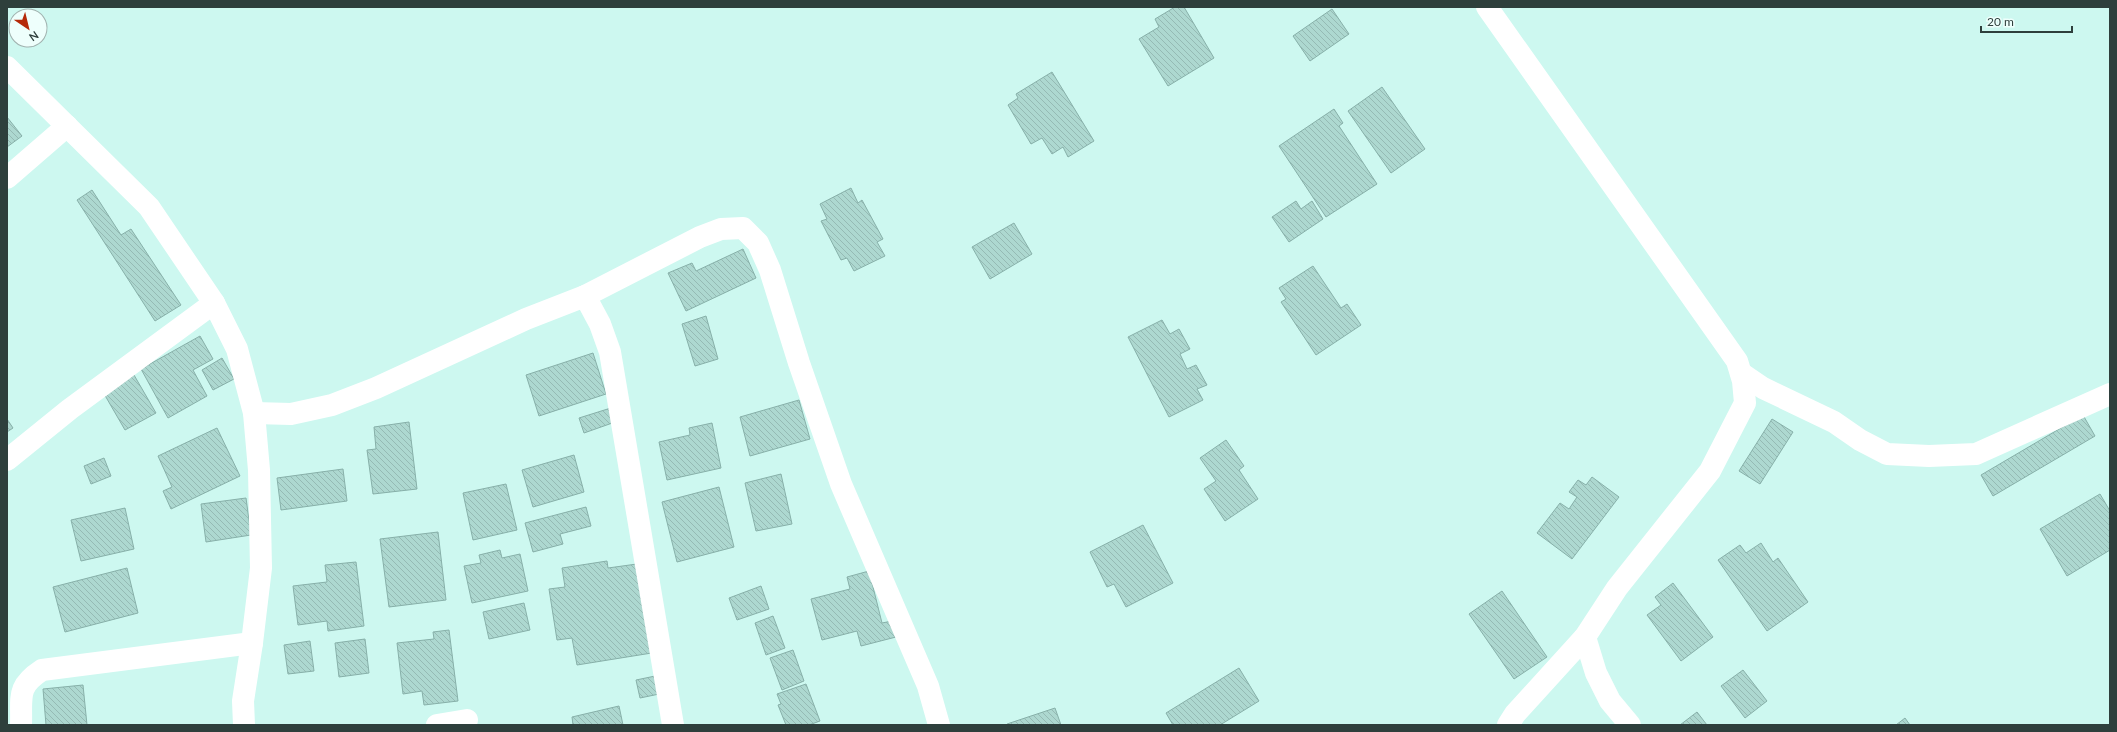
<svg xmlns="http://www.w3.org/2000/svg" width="2117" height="732" font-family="Lato,sans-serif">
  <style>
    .building { fill: url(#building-back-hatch); stroke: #87b0a9 }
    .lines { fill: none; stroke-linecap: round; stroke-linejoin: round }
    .minor { stroke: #fff; stroke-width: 22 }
  </style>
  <defs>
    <pattern id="building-back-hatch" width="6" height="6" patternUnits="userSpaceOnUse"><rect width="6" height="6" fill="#add8d0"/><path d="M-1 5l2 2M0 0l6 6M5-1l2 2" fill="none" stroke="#95bab4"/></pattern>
  </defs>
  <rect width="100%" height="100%" fill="#cdf8f0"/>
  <!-- building -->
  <g class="building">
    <polygon points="1175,7 1184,7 1214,58 1168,86 1139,39 1159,27 1155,19"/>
    <polygon points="1332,9 1349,34 1310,61 1293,36"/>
    <polygon points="1052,72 1094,141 1068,157 1063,147 1052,154 1042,138 1031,144 1008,105 1018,98 1016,94"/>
    <polygon points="1382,87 1425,149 1391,173 1348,111"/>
    <polygon points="1334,109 1343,123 1339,126 1377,184 1326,217 1279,146"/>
    <polygon points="7,117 22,136 7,147"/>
    <polygon points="851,188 858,203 862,200 883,239 877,242 885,256 854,271 847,258 841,260 821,221 827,219 820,204"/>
    <polygon points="92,190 121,235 131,229 181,305 155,321 77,200"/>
    <polygon points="1296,201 1301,209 1312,201 1323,219 1289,242 1272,217"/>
    <polygon points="1014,223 1032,254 990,279 972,247"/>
    <polygon points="743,249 756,278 686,311 668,273 692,263 696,271"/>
    <polygon points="1313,266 1341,308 1347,304 1361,325 1316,355 1281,302 1286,299 1279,288"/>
    <polygon points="706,316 718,359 695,366 682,324"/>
    <polygon points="1162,320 1170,334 1179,329 1190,349 1180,354 1187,369 1196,365 1207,385 1197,389 1203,400 1169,417 1128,337"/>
    <polygon points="200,336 213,359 193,370 207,396 168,418 141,369"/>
    <polygon points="593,353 606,394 539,416 526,375"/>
    <polygon points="222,358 234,379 213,390 202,370"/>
    <polygon points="134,375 156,413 125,430 103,392"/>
    <polygon points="799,400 810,439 750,456 740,417"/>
    <polygon points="614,407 618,421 584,433 579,418"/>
    <polygon points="2083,415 2095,436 1993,496 1981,475"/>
    <polygon points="7,419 13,428 7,432"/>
    <polygon points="1772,419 1793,432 1760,484 1739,471"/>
    <polygon points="409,422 417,489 373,494 367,450 376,449 374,427"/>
    <polygon points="712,423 721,468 667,480 659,442 690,435 689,428"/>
    <polygon points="217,428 240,476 171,509 163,491 172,487 158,456"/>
    <polygon points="1226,440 1244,466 1239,470 1258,499 1225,521 1204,489 1216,481 1200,458"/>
    <polygon points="574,455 584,492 533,507 522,470"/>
    <polygon points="104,458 111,476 91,484 84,466"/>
    <polygon points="343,469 347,501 281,510 277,478"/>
    <polygon points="781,474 792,524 756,531 745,483"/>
    <polygon points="1592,477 1619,497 1572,559 1537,533 1560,503 1569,509 1577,497 1569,492 1578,480 1586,485"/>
    <polygon points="506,484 517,530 473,540 463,493"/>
    <polygon points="719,487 734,547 677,562 662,502"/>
    <polygon points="2100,494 2110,511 2110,550 2067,576 2040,529"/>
    <polygon points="246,498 251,535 206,542 201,504"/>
    <polygon points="586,507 591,526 560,534 563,544 533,552 525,523"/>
    <polygon points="125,508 134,549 81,561 71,520"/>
    <polygon points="1143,525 1173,583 1126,607 1114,584 1107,587 1090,552"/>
    <polygon points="438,532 446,600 389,607 380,539"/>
    <polygon points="1761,543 1773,562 1778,558 1808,602 1767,631 1718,560 1740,545 1746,553"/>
    <polygon points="500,550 502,558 520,554 528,591 472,603 464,566 481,563 479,555"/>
    <polygon points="607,561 608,568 644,563 658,652 577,665 572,638 557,640 549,589 565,587 562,568"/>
    <polygon points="356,562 364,626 328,631 327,621 298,625 293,586 327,582 325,565"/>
    <polygon points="127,568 138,613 65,632 53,587"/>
    <polygon points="869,571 882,623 892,621 896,637 861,646 857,631 822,640 811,599 850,589 847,577"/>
    <polygon points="1673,583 1713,637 1681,661 1647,615 1661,605 1655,597"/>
    <polygon points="761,586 769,609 737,620 729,598"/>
    <polygon points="1502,591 1547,657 1514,679 1469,614"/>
    <polygon points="524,603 530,630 489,639 483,612"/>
    <polygon points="773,616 785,648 766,655 755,623"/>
    <polygon points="449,630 458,701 424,705 422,691 403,694 397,643 434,639 433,632"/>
    <polygon points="365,639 369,673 339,677 335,643"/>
    <polygon points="310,641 314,671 288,674 284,645"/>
    <polygon points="793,650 804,681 782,690 770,658"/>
    <polygon points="1239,668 1259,701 1220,725 1173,725 1166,713"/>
    <polygon points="1743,670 1767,701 1745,718 1721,686"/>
    <polygon points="660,675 664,693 640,698 636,680"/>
    <polygon points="806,684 820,721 809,725 786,725 778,705 781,704 777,694"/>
    <polygon points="83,685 87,725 46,725 43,689"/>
    <polygon points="619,706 623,725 573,725 572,717"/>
    <polygon points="1055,708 1061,725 1007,725 1007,724"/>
    <polygon points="1697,712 1707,725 1680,725"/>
    <polygon points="1905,718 1910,725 1896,725"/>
  </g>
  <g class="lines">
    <!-- minor -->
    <g class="minor">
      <polyline points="1487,7 1737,361 1743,381 1745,403 1710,471 1617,588 1585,637 1515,714 1508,725"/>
      <polyline points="7,67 149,207 214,303 237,349 254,413 259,470 261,568 252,643 243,701 244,725"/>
      <polyline points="7,178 67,126"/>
      <polyline points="585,296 600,324 610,352 673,725"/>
      <polyline points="1741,373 1763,388 1834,422 1860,440 1887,454 1929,456 1976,454 2110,394"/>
      <polyline points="254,413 291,414 332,405 376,388 526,319 585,296 700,237 721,229 743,228 758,243 770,270 799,363 841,484 928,686 939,725"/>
      <polyline points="7,460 70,409 214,303"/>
      <polyline points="1585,637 1596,673 1610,701 1630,725"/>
      <path d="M21 725C22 697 16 687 42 670L252 643"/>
      <polyline points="437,725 467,720"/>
    </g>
  </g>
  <!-- border -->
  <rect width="2117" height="732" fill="none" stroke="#2e3f3c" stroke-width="16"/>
  <!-- north arrow -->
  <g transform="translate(28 28) rotate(145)"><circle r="19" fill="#eefffc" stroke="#a1b2af"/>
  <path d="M0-3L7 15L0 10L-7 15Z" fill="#b52a0a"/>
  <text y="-6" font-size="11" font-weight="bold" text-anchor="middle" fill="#2e3f3c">N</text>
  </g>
  <!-- scale -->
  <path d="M1981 26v6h91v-6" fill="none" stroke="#2e3f3c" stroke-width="2"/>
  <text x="1987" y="26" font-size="12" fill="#2e3f3c" stroke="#eefffc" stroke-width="3" paint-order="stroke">20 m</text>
</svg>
